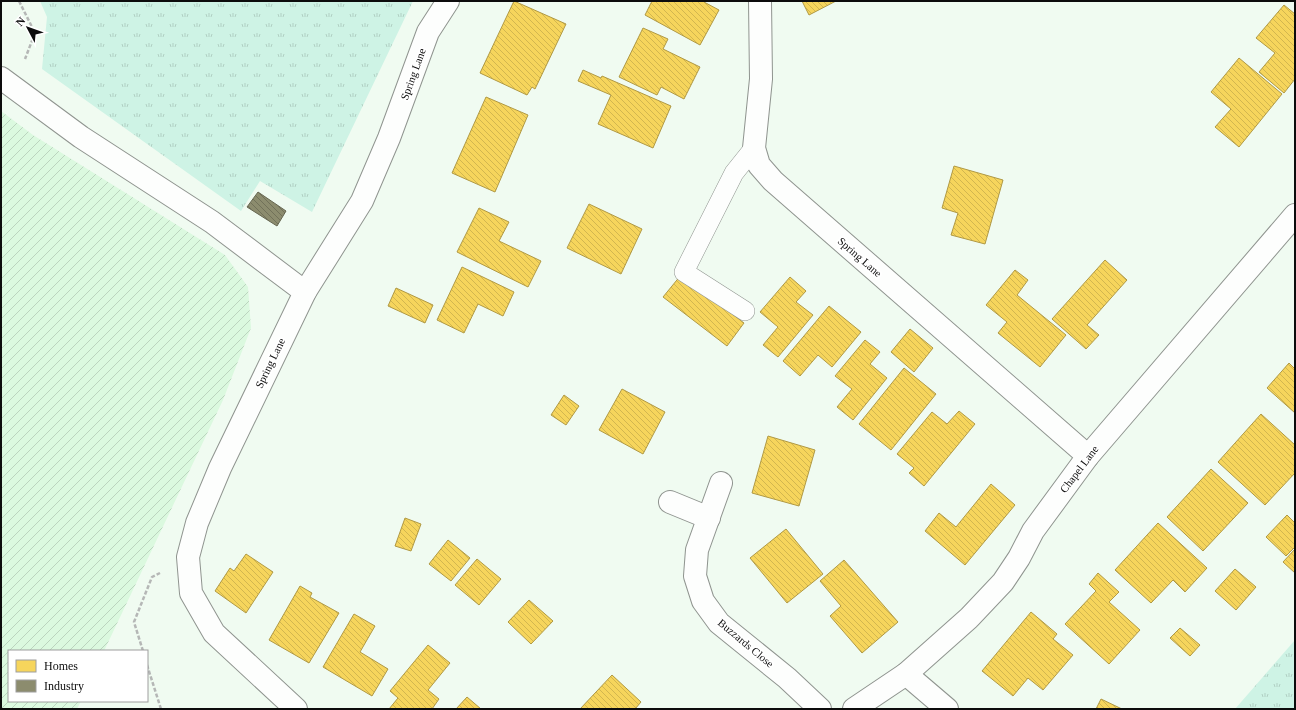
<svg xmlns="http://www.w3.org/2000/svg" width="1296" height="710" font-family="'Times New Roman',serif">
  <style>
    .farmland { fill: url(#farmland-furrows) }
    .grass { fill: url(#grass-tufts) }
    .homes { fill: url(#homes-back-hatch); stroke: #b09944 }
    .industry { fill: url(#industry-back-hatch); stroke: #666651 }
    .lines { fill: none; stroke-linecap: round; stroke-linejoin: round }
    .service-casing { stroke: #8f948f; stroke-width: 20 }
    .minor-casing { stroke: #8f948f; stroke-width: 24 }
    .path { stroke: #b5b7b6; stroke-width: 2.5; stroke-dasharray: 4 2; stroke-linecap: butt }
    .service { stroke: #fdfefd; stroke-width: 19 }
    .minor { stroke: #fdfefd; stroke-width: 22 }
    .labels { text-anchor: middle; stroke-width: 4; stroke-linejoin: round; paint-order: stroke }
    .street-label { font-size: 11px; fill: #0c0c0c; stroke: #fff }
  </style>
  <defs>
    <pattern id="farmland-furrows" width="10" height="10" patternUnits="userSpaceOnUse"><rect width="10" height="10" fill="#dbf9df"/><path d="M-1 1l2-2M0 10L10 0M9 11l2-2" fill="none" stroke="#bbd4be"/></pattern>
    <pattern id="grass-tufts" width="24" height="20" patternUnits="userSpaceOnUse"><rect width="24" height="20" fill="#cef3e5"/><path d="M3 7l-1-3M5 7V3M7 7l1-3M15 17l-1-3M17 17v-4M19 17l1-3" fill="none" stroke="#b0cfc3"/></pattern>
    <pattern id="homes-back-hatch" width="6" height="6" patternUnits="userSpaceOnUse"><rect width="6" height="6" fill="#f6d55c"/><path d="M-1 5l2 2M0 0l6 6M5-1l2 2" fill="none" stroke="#d2b64f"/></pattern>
    <pattern id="industry-back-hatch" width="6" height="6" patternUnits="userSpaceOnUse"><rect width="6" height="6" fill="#8c8c6e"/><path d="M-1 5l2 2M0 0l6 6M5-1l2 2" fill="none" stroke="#717159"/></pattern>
  </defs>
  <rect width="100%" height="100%" fill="#f0fbf1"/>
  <!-- farmland -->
  <polygon class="farmland" points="1,111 33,135 225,255 248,287 251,328 223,400 104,651 9,651 9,701 81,701 77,709 1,709"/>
  <!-- grass -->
  <g class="grass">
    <polygon points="40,1 413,1 312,212 260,181 241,211 42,69 47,17"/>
    <polygon points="1295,640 1295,709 1235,709"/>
  </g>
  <!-- homes -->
  <g class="homes">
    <polygon points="514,1 566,24 535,89 532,87 527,95 480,73"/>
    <polygon points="652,1 705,1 704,2 719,10 700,45 645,15"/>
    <polygon points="802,1 836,1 809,15"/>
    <polygon points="1284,5 1295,14 1295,79 1284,93 1259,72 1275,53 1256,38"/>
    <polygon points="643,28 668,39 663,49 700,67 684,99 661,87 657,95 619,77"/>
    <polygon points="1239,58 1282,94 1239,147 1215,127 1231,109 1211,92"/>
    <polygon points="583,70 601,78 602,76 671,106 653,148 598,124 611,95 578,81"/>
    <polygon points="486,97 528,115 495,192 452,173"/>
    <polygon points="954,166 1003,180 985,244 951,235 958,213 942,208"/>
    <polygon points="589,204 642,229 621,274 567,248"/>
    <polygon points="479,208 509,222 499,241 541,261 528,287 457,252"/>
    <polygon points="1105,260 1127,280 1087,325 1099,335 1086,349 1052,319"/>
    <polygon points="462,267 514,292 503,316 478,304 464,333 437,320"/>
    <polygon points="1015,270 1028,280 1017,295 1066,335 1040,367 998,333 1007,322 986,305"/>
    <polygon points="681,275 744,323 727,346 663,297"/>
    <polygon points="790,277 806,291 796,302 813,315 778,357 763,345 778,327 760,312"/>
    <polygon points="396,288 433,305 425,323 388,306"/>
    <polygon points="829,306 861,332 832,367 818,355 800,376 783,361"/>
    <polygon points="910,329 933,348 914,372 891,352"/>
    <polygon points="865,340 880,352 870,364 887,378 853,420 837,407 852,389 835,376"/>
    <polygon points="1289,363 1295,369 1295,413 1267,388"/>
    <polygon points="904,368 936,394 891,450 859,424"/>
    <polygon points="622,389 665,412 643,454 599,430"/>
    <polygon points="564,395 579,406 566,425 551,415"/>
    <polygon points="959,411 975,424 924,486 909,473 914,468 897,454 932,412 947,424"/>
    <polygon points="1261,414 1295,445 1295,473 1265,505 1218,462"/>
    <polygon points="768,436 815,450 799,506 752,493"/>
    <polygon points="1211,469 1248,503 1203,551 1167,517"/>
    <polygon points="991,484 1015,505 965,565 925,531 939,513 956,527"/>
    <polygon points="1287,515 1295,523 1295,547 1286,556 1266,537"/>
    <polygon points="405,518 421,524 411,551 395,546"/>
    <polygon points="1158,523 1207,568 1185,592 1173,580 1151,603 1115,570"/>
    <polygon points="786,529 823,574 787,603 750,558"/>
    <polygon points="448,540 470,558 451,581 429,564"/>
    <polygon points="1295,549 1295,573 1283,562"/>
    <polygon points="246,554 273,572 246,613 215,591 230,568 234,571"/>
    <polygon points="477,559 501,579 479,605 455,585"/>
    <polygon points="844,560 898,622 862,653 830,616 841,606 820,581"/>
    <polygon points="1235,569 1256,587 1236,610 1215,591"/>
    <polygon points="1098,573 1119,592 1109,602 1140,630 1109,664 1065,624 1096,591 1089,584"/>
    <polygon points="300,586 312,593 310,597 339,613 309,663 269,640"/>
    <polygon points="529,600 553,621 531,644 508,622"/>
    <polygon points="1031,612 1057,634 1053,639 1073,655 1043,690 1028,678 1013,696 982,671"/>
    <polygon points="354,614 375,626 360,652 388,669 372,696 323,667"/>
    <polygon points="1180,628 1200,645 1190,656 1170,638"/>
    <polygon points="428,645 450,663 428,690 439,699 432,709 389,709 398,698 390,691"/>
    <polygon points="612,675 641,702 635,709 580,709"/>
    <polygon points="467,697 481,709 456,709"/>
    <polygon points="1101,699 1122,709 1096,709"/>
  </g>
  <!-- industry -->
  <polygon class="industry" points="258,192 286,211 277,226 247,207"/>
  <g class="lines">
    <!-- service casing -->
    <g class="service-casing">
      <polyline id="service" points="745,311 684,272 734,173 754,148"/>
    </g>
    <!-- minor casing -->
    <g class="minor-casing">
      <g id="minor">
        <polyline points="760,1 761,79 754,148 759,165 773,181 1088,456"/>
        <polyline points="1,78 81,137 212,222 305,292"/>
        <polyline points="721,483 697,550 695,576 703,601 719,623 787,678 820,709"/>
        <polyline points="670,502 709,518"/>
        <polyline points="906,674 947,709"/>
        <polyline points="296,709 214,633 191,593 188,557 197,523 220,468 305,292 362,201 389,138 428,32 448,1"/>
        <polyline points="854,709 906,674 969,618 1003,582 1019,558 1033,531 1088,456 1295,215"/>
      </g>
    </g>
    <!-- path -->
    <g class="path">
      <polyline points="19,1 35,33 25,59"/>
      <polyline points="143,651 134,622 152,577 160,573"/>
      <polyline points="147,665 161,709"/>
    </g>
    <!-- service -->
    <use href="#service" class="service"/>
    <!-- minor -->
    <use href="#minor" class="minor"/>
  </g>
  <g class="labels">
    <!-- street labels -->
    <g class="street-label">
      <text transform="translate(413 74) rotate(-70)" y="4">Spring Lane</text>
      <text transform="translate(860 257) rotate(41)" y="4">Spring Lane</text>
      <text transform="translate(270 363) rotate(-64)" y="4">Spring Lane</text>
      <text transform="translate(1079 469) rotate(-53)" y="4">Chapel Lane</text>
      <text transform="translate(746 643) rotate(40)" y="4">Buzzards Close</text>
    </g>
  </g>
  <!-- border -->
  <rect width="1296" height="710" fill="none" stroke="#0c0c0c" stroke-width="4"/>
  <!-- legend -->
  <rect x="8" y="650" width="140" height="52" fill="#ffffff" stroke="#9e9e9e"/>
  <rect x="16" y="660" width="20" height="12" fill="#f6d55c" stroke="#9e9e9e"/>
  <text x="44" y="670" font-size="12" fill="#0c0c0c">Homes</text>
  <rect x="16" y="680" width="20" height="12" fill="#8c8c6e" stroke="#9e9e9e"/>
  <text x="44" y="690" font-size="12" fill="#0c0c0c">Industry</text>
  <!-- north arrow -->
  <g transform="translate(28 28) rotate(311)" stroke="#ffffff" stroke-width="3" paint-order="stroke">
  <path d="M0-3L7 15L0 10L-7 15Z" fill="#0c0c0c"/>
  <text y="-6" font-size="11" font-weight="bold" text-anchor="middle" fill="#0c0c0c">N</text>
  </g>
</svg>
